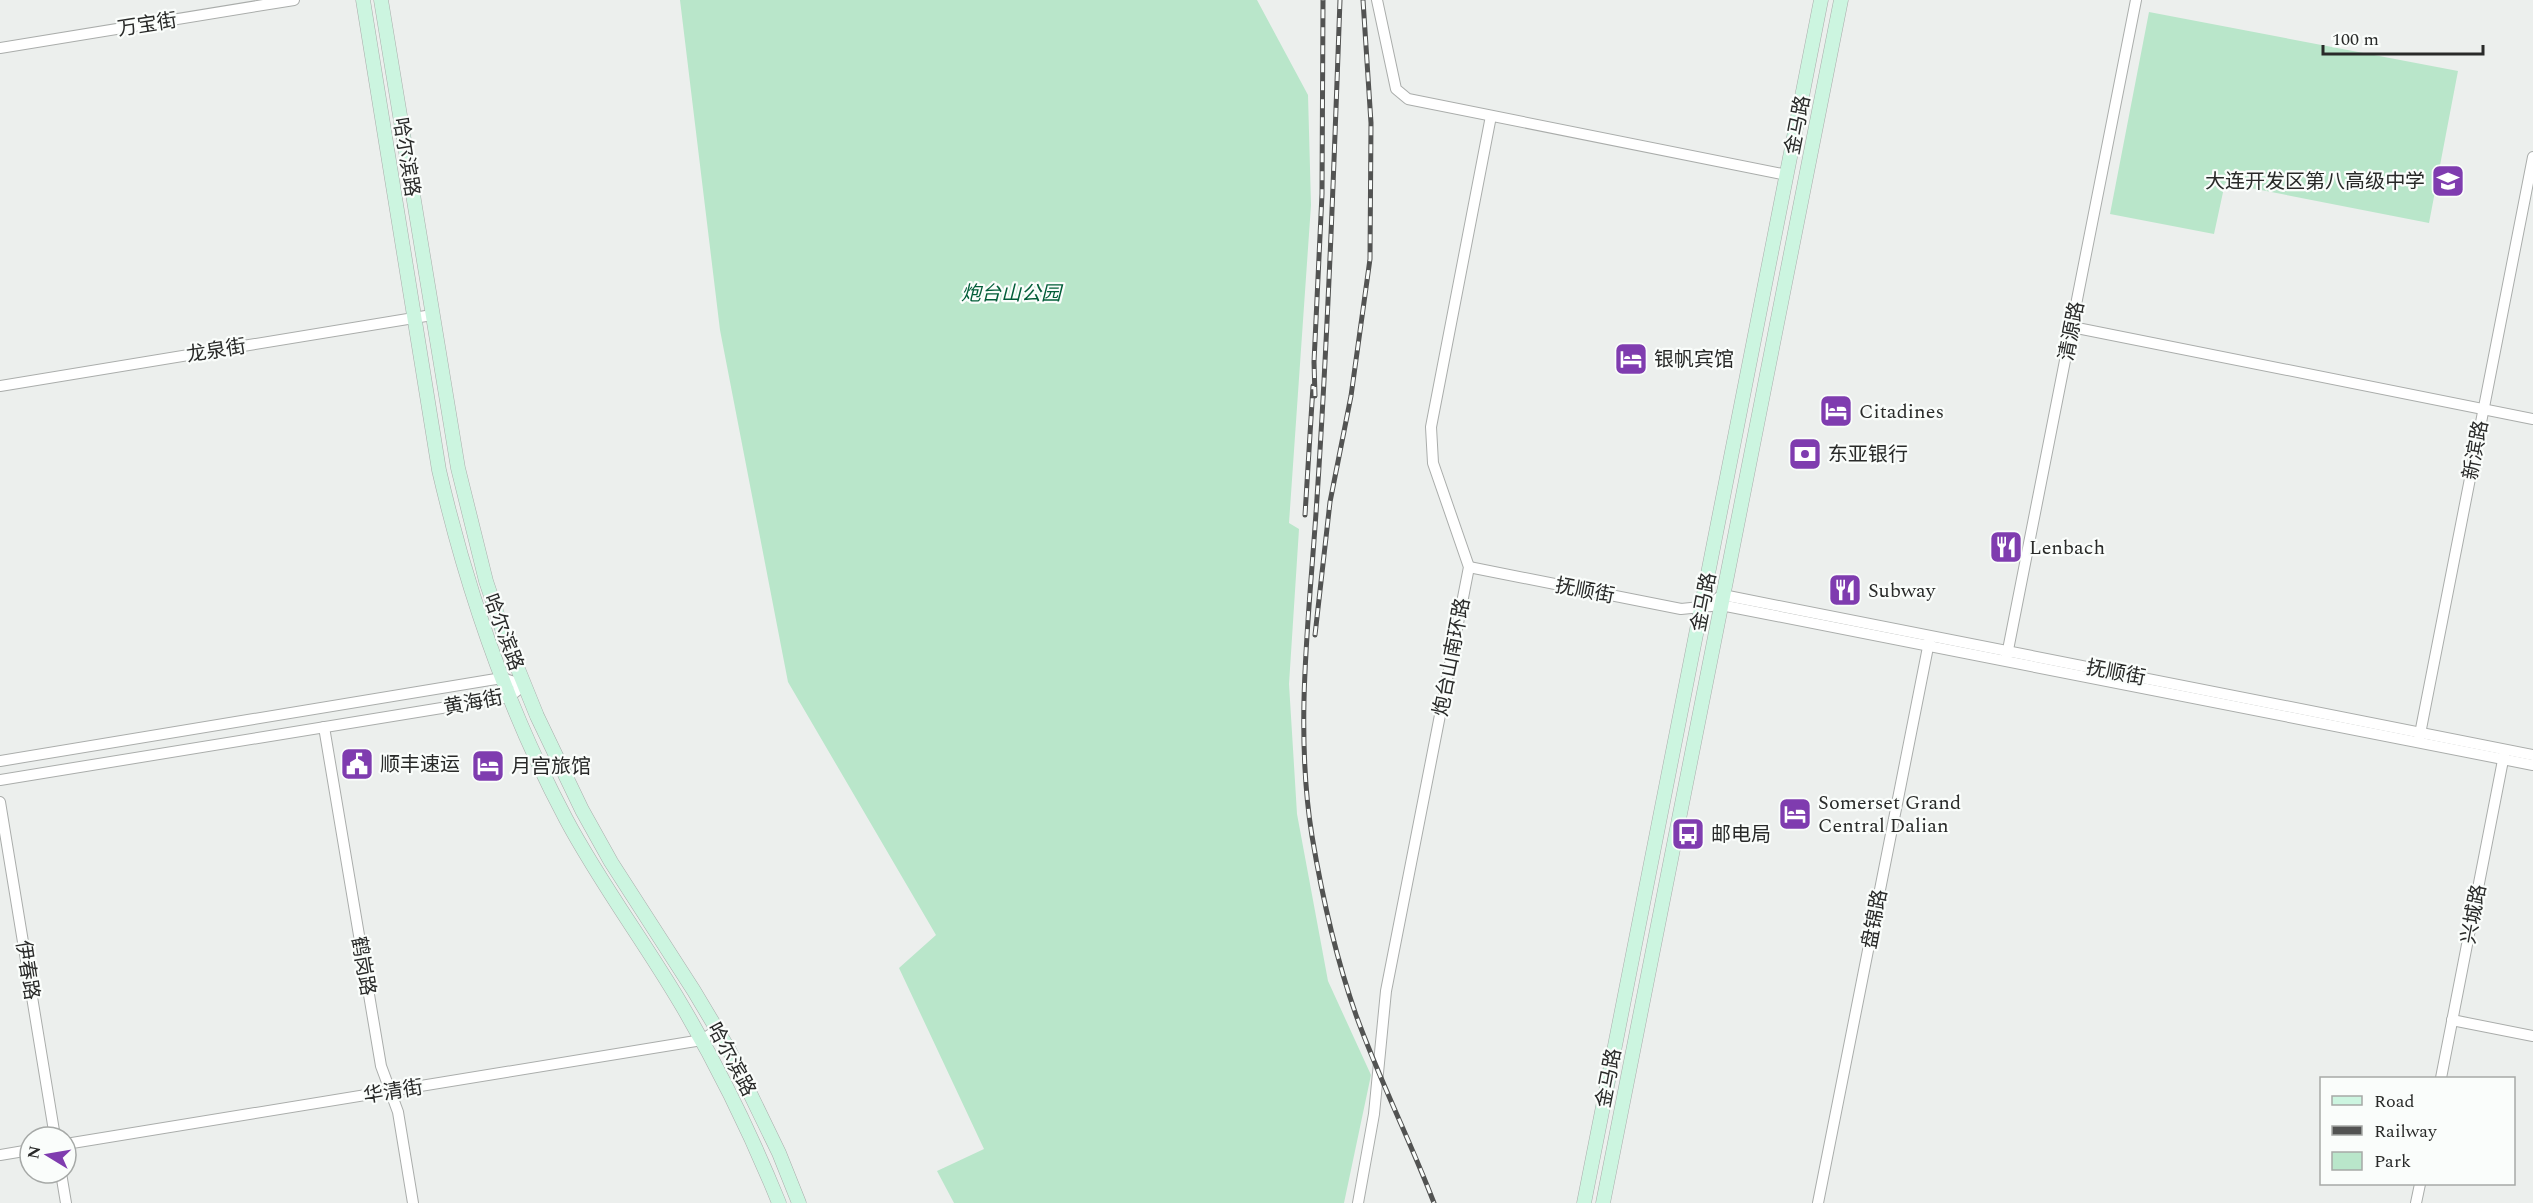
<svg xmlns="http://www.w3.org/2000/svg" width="2533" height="1203" font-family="Spectral,'Noto Sans SC',serif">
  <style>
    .green { fill: #b9e6ca }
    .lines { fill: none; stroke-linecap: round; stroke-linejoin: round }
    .street-casing { stroke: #aaadab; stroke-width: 12 }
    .secondary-casing { stroke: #aaadab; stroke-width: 15 }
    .street { stroke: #fff; stroke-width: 10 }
    .secondary { stroke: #ccf5e0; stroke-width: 14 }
    .rail-casing { stroke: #525352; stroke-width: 5 }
    .rail { stroke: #fafdfb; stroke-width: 3; stroke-dasharray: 9; stroke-linecap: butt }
    .labels { text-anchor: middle; stroke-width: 4.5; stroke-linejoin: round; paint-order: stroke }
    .street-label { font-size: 20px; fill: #292a29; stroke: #fafdfb }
    .poi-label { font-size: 20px; fill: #292a29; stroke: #fafdfb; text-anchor: start }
    .park-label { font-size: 20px; font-style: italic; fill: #025d38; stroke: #fafdfb }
  </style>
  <rect width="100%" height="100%" fill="#ecefed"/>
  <!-- green -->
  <g class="green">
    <polygon points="680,0 1257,0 1308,95 1311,205 1289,523 1299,529 1289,684 1297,814 1328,981 1371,1075 1344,1203 954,1203 937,1171 984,1149 899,968 936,935 788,682 720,330"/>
    <polygon points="2149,12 2458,71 2429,223 2225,183 2214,234 2110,214"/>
  </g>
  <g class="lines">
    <!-- street casing -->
    <g class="street-casing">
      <g id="street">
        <polyline points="1377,0 1396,89 1408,99 1787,175"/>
        <polyline points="0,48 294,0"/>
        <polyline points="2072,327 2533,419"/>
        <polyline points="0,386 432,315"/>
        <polyline points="1469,567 1681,609 1721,605 2533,765"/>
        <polyline points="1718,598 1723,595 2533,755"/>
        <polyline points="2007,655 2136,0"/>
        <polyline points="324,727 381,1066 398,1112 413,1203"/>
        <polyline points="2419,739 2533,157"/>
        <polyline points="0,761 502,678 524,685"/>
        <polyline points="0,780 509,697 524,685"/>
        <polyline points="0,802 55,1137"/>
        <polyline points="2452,1020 2533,1036"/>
        <polyline points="2441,1078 2504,755"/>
        <polyline points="66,1144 702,1040 717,1030"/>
        <polyline points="0,1155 30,1150"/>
        <polyline points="61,1173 66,1203"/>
        <polyline points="1358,1203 1374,1114 1386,991 1469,567 1433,463 1431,427 1491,116"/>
        <polyline points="1818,1203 1929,642"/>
        <polyline points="2416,1203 2420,1184"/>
      </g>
    </g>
    <!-- secondary casing -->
    <g class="secondary-casing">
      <g id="secondary">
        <path d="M363 0 439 470C467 591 507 708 566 819 600 883 644 941 681 1004 719 1068 751 1134 779 1203"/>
        <polyline points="381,0 458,468 486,581 503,632 537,716 582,810 611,862 694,991 728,1048 779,1153 799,1203"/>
        <polyline points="1584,1203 1821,0"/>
        <polyline points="1603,1203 1841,0"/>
      </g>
    </g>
    <!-- street -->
    <use href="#street" class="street"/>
    <!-- secondary -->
    <use href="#secondary" class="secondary"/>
    <!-- rail casing -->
    <g class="rail-casing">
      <g id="rail">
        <path d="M1340 0C1334 166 1328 332 1317 498 1310 610 1294 725 1312 836 1322 896 1336 958 1356 1015 1379 1079 1410 1140 1434 1203"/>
        <polyline points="1315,396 1314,362 1322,194 1323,0"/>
        <polyline points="1305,515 1313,386"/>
        <polyline points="1315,635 1330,502 1351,396 1370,259 1371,123 1363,0"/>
      </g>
    </g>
    <!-- rail -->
    <use href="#rail" class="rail"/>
  </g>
  <!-- icons -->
  <defs>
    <g id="school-square" transform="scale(1.725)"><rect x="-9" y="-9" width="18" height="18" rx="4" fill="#7f3caf" stroke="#fafdfb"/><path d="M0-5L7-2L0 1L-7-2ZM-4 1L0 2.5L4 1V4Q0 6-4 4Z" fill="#fff"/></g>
    <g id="hotel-square" transform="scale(1.725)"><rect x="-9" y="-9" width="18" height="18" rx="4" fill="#7f3caf" stroke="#fafdfb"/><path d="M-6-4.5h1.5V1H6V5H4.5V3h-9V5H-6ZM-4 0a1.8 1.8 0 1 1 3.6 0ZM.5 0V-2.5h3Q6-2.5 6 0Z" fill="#fff"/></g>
    <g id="bank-square" transform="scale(1.725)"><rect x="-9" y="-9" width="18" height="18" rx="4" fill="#7f3caf" stroke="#fafdfb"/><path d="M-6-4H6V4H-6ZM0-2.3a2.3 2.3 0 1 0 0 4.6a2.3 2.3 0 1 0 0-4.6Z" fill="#fff"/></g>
    <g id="restaurant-square" transform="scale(1.725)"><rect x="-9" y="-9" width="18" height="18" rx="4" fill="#7f3caf" stroke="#fafdfb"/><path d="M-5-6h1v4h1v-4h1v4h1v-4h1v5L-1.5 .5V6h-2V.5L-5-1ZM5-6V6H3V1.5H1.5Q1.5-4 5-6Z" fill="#fff"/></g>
    <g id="civic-square" transform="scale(1.725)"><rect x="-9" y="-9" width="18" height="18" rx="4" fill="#7f3caf" stroke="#fafdfb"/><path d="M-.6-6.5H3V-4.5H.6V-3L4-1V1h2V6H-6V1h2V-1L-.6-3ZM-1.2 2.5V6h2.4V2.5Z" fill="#fff"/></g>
    <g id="bus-square" transform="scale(1.725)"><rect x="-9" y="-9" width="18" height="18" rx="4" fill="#7f3caf" stroke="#fafdfb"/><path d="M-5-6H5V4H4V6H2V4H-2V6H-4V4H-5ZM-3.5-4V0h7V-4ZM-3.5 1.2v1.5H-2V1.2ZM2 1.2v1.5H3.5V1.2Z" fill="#fff"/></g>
  </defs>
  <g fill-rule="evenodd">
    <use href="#school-square" x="2448" y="181"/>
    <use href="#hotel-square" x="1631" y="359"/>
    <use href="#hotel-square" x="1836" y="411"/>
    <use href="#bank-square" x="1805" y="454"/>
    <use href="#restaurant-square" x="2006" y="547"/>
    <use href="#restaurant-square" x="1845" y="590"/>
    <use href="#civic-square" x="357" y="764"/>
    <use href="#hotel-square" x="488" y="766"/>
    <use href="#hotel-square" x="1795" y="814"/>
    <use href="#bus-square" x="1688" y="834"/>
  </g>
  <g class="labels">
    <!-- street labels -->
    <g class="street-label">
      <text transform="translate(147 24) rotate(-9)" y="7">万宝街</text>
      <text transform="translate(1797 125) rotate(-79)" y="7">金马路</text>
      <text transform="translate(407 157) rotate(81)" y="7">哈尔滨路</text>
      <text transform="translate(2071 331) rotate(-79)" y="7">清源路</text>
      <text transform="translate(216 350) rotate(-9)" y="7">龙泉街</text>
      <text transform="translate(2475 450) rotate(-79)" y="7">新滨路</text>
      <text transform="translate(1585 590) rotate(11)" y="7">抚顺街</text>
      <text transform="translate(1703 602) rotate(-79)" y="7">金马路</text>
      <text transform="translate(504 632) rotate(70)" y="7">哈尔滨路</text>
      <text transform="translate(1451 657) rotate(-79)" y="7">炮台山南环路</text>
      <text transform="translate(2116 672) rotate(11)" y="7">抚顺街</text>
      <text transform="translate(473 702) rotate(-11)" y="7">黄海街</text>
      <text transform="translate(2473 914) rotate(-79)" y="7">兴城路</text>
      <text transform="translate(1874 919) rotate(-79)" y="7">盘锦路</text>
      <text transform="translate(364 966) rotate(80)" y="7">鹤岗路</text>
      <text transform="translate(28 970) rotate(81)" y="7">伊春路</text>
      <text transform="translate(732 1059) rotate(62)" y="7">哈尔滨路</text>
      <text transform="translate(1608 1078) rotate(-79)" y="7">金马路</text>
      <text transform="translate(393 1091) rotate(-9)" y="7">华清街</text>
    </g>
    <!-- poi labels -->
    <g class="poi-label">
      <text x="2425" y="188" text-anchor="end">大连开发区第八高级中学</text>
      <text x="1654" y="366">银帆宾馆</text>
      <text x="1859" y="418">Citadines</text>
      <text x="1828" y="461">东亚银行</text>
      <text x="2029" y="554">Lenbach</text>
      <text x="1868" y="597">Subway</text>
      <text x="380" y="771">顺丰速运</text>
      <text x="511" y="773">月宫旅馆</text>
      <text x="1818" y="809">Somerset Grand<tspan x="1818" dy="23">Central Dalian</tspan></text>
      <text x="1711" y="841">邮电局</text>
    </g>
    <!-- park labels -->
    <g class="park-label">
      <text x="1011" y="300">炮台山公园</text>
    </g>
  </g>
  <!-- legend -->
  <rect x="2320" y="1077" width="195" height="108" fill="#fafdfb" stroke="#a6a9a7" stroke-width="1.5"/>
  <rect x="2332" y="1096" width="30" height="9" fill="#ccf5e0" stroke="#a6a9a7" stroke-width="1.5"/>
  <text x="2374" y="1107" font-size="18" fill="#292a29">Road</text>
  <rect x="2332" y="1126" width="30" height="9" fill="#525352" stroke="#a6a9a7" stroke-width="1.5"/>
  <text x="2374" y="1137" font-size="18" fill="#292a29">Railway</text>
  <rect x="2332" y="1152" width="30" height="18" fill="#b9e6ca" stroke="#a6a9a7" stroke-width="1.5"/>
  <text x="2374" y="1167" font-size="18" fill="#292a29">Park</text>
  <!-- north arrow -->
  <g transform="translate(48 1155) rotate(281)"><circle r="28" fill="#fafdfb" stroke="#a6a9a7" stroke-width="1.5"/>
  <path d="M0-4.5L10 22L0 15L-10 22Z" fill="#7f3caf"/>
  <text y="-9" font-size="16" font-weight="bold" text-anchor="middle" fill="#292a29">N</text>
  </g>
  <!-- scale -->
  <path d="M2323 45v9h160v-9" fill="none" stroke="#292a29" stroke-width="3"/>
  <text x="2332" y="45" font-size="18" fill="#292a29" stroke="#fafdfb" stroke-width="4.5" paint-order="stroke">100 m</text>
</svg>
